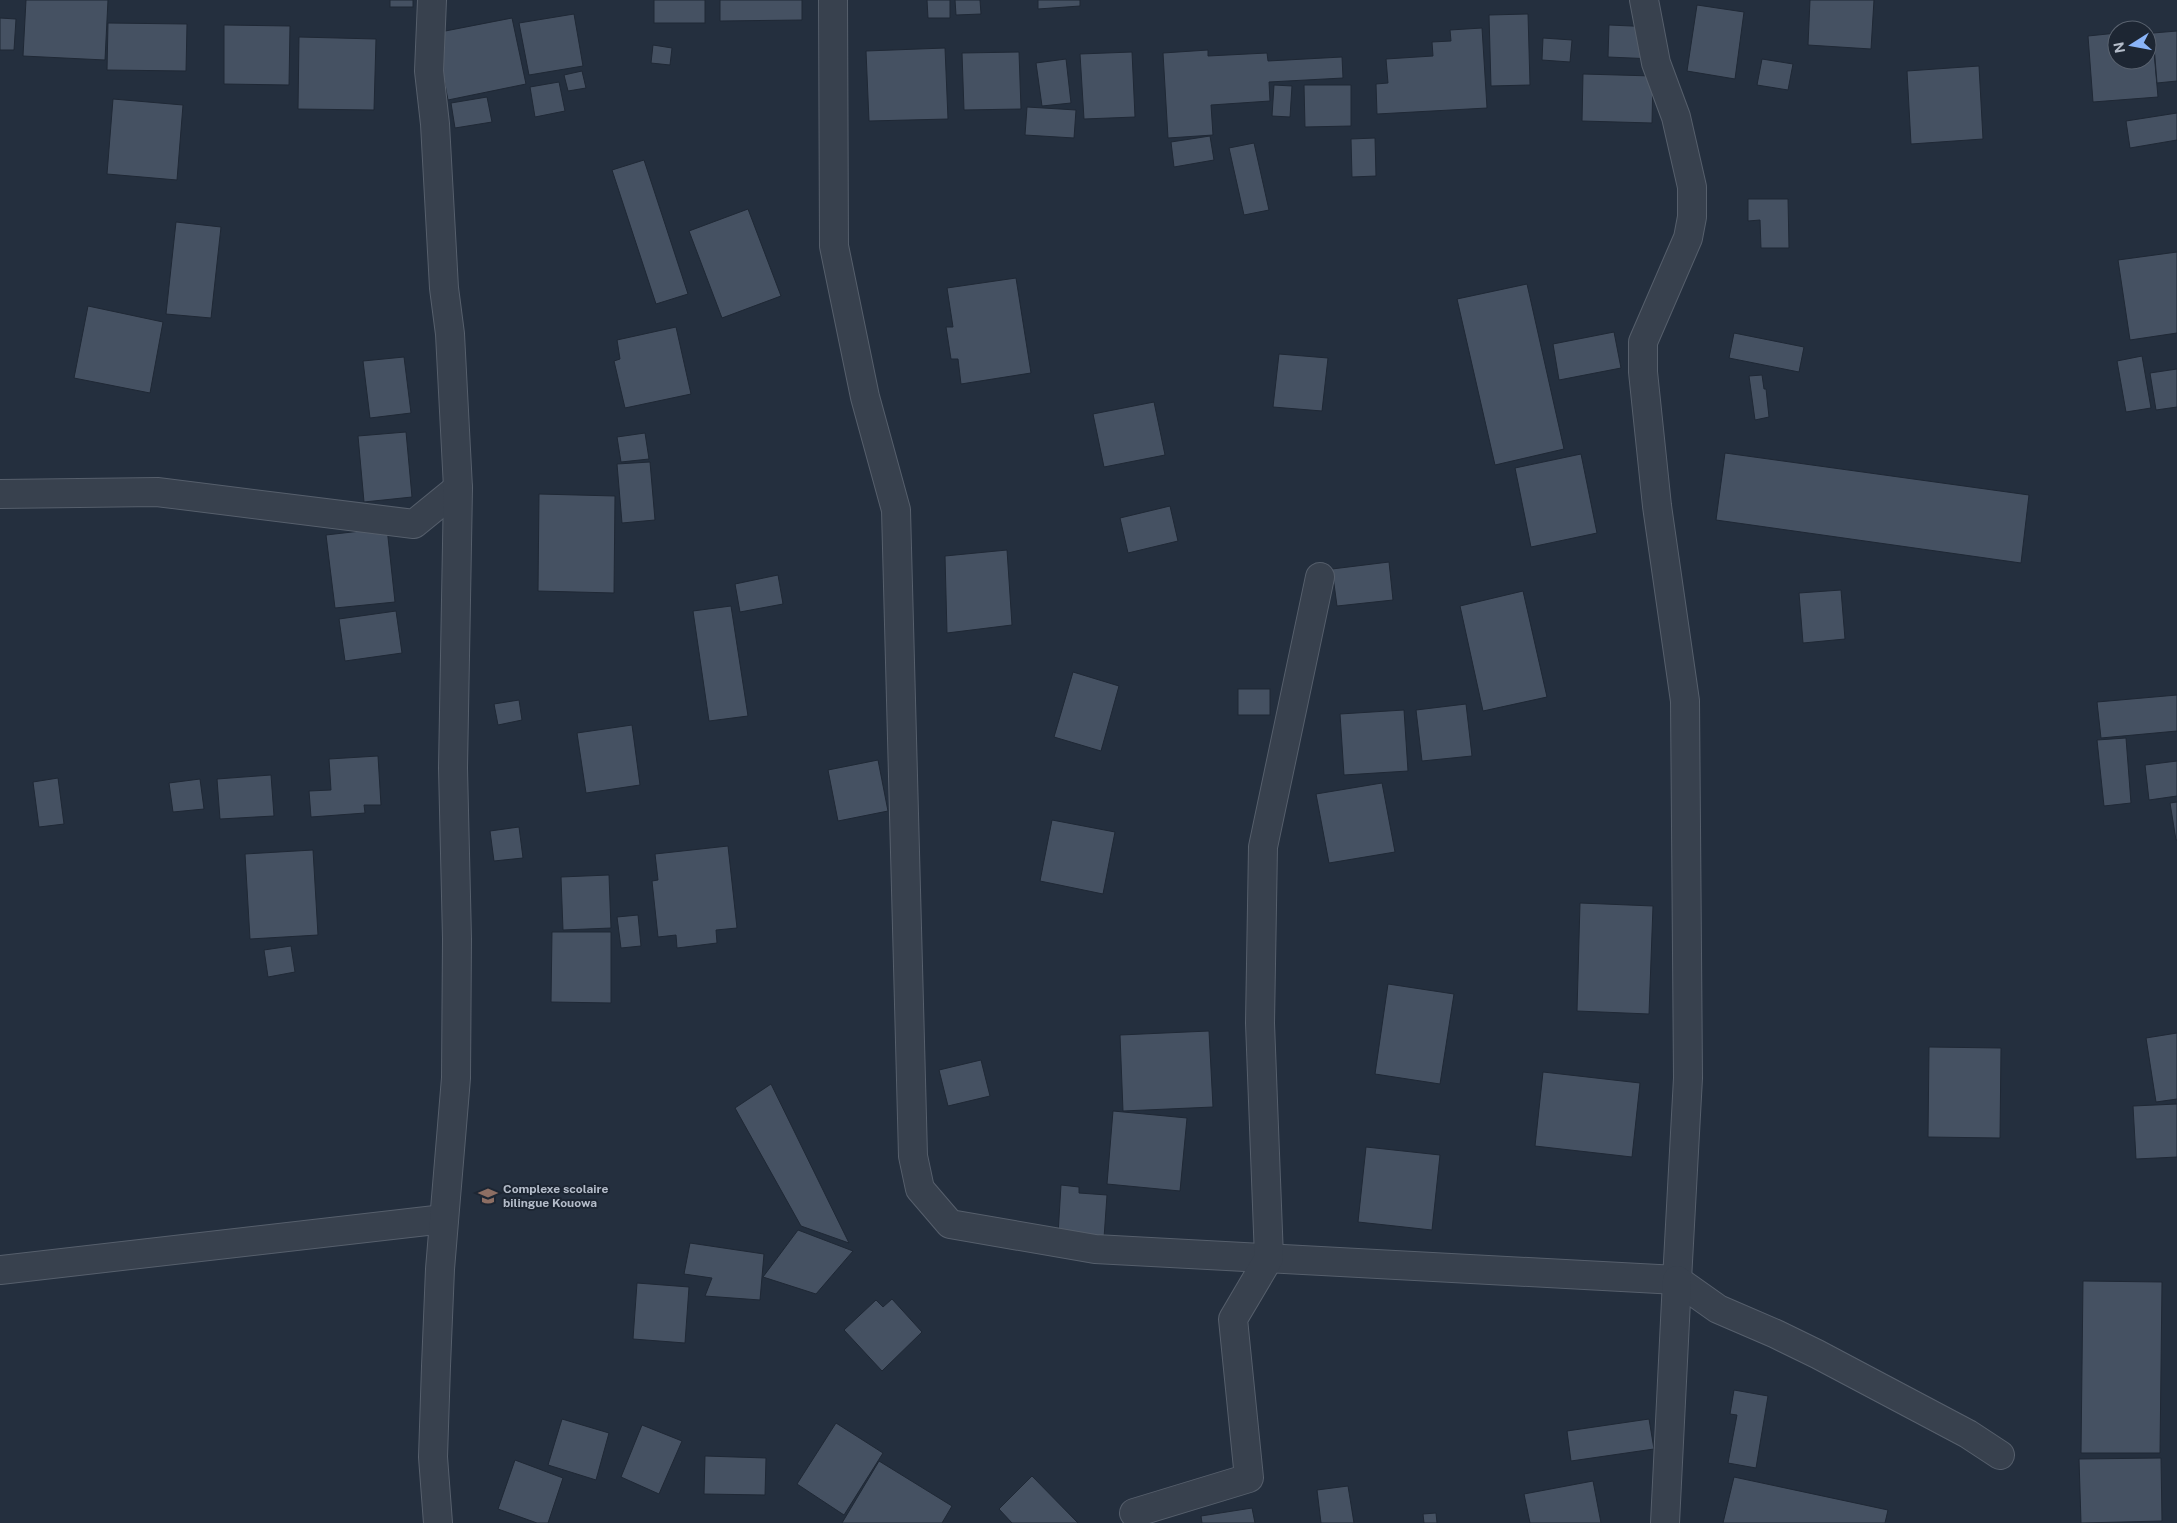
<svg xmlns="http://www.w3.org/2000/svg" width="2177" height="1523" font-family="'Public Sans',sans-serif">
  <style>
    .building { fill: #455162; stroke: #1f2835 }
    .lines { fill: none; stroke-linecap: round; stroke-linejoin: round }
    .minor-casing { stroke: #565f6c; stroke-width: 30 }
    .tertiary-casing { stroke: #565f6c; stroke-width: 30 }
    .minor { stroke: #38414e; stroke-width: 28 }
    .tertiary { stroke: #38414e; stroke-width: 28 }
    .labels { text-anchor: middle; stroke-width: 4; stroke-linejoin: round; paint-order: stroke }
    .poi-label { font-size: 12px; font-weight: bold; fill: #b4bcc9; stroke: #1d2633; text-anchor: start }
  </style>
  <rect width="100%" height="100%" fill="#242f3e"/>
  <!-- building -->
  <g class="building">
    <polygon points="26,0 108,0 105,60 23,56"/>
    <rect x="390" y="0" width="23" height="7"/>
    <rect x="654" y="0" width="51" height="23"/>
    <polygon points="720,0 802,0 802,20 720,21"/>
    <polygon points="927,0 950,0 950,18 928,18"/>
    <polygon points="955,0 980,0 981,14 956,15"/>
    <polygon points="1038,0 1080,0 1080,6 1038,9"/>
    <polygon points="1810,0 1874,0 1871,49 1808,45"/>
    <polygon points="1697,5 1744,12 1735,79 1687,71"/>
    <polygon points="574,14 583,66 529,75 519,23"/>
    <polygon points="1528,14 1530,85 1491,86 1489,15"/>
    <polygon points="0,18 16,19 14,50 0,50"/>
    <polygon points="512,18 526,84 448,100 435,33"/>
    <polygon points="108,23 187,24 186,71 107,70"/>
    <polygon points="224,25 290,26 289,85 224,84"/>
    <polygon points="1609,25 1654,27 1654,59 1608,57"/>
    <polygon points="1482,28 1487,108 1377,114 1376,84 1388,83 1386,59 1433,56 1432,42 1451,41 1450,30"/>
    <polygon points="2152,30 2158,97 2093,102 2088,36 2117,33 2117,60 2147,60 2147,31"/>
    <polygon points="2177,31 2177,81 2157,83 2153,33"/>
    <polygon points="299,37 376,39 374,110 298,109"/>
    <polygon points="1543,38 1572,40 1570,62 1542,60"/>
    <polygon points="653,45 672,48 670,65 651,63"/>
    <polygon points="945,48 948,119 869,121 866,51"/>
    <polygon points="1208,50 1208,56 1267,53 1268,61 1342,57 1343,78 1269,82 1270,101 1211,105 1213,135 1168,138 1163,53"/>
    <polygon points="1019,52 1021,109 964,110 962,53"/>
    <polygon points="1132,52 1135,117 1084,119 1080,54"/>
    <polygon points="1066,59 1071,103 1042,106 1036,63"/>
    <polygon points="1762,59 1793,64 1788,90 1757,85"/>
    <polygon points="1979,66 1983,139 1911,144 1907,71"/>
    <polygon points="582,71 586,88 568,91 564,75"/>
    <polygon points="1583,74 1653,76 1652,123 1582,121"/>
    <polygon points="559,82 565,111 535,117 530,87"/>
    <polygon points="1274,85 1292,86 1290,117 1272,116"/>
    <polygon points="1304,85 1351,85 1351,126 1305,127"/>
    <polygon points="487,97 492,122 455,128 451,103"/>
    <polygon points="113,99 183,105 177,180 107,174"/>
    <polygon points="1027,107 1076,110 1074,138 1025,135"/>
    <polygon points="2177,113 2177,140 2130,148 2126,121"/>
    <polygon points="1210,136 1214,160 1174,167 1171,142"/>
    <polygon points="1375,138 1376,176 1352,177 1351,139"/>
    <polygon points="1254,143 1269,210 1244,215 1229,148"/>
    <polygon points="644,160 688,294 656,304 612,170"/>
    <polygon points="1748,199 1788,199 1789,248 1761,248 1760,220 1748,221"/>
    <polygon points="748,209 781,296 722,318 689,231"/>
    <polygon points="176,222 221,227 211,318 166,314"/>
    <polygon points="2177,252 2177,333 2130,340 2118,260"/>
    <polygon points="1016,278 1031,373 961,384 958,359 951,359 946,327 953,327 947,288"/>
    <polygon points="1527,284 1564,449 1495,465 1457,299"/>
    <polygon points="88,306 163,322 150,393 74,378"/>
    <polygon points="676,327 691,394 625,408 614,361 620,359 617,340"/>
    <polygon points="1614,332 1621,368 1559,380 1553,344"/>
    <polygon points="1734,333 1804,347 1799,372 1729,358"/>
    <polygon points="1279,354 1328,358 1322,411 1273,407"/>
    <polygon points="2142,356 2151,408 2126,412 2117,361"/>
    <polygon points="404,357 411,413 370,418 363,361"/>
    <polygon points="2177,369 2177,407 2156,410 2150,373"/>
    <polygon points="1762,375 1764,389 1766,389 1769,417 1755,420 1749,376"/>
    <polygon points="1154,402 1165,455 1104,467 1093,414"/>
    <polygon points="406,432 412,497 364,502 358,436"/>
    <polygon points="645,433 649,459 621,462 617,437"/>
    <polygon points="1725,453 2029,495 2021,563 1716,520"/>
    <polygon points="1581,454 1597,533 1531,547 1515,468"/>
    <polygon points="650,462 655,520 622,523 617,464"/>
    <polygon points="539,494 615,496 614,593 538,591"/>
    <polygon points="1170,506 1178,541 1128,553 1120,518"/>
    <polygon points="387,528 395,602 335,608 326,535"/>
    <polygon points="1007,550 1012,625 947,633 945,556"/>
    <polygon points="1389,562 1393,600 1337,606 1332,569"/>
    <polygon points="778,575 783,604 740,612 735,584"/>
    <polygon points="1841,590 1845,639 1803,643 1799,593"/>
    <polygon points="1523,591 1547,697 1483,711 1460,606"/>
    <polygon points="731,606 748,716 709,721 693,611"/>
    <polygon points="396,611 402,653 345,661 339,619"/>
    <polygon points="1073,672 1119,686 1101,751 1054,737"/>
    <rect x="1238" y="689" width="32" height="26"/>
    <polygon points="2177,695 2177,731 2101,738 2097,702"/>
    <polygon points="519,700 522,720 498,725 494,704"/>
    <polygon points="1466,704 1472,756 1422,761 1416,710"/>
    <polygon points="1404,710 1408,771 1344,775 1340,714"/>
    <polygon points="632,725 640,785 586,793 577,733"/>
    <polygon points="2126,738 2131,803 2104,806 2097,740"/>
    <polygon points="378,756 381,805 364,805 365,813 311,817 309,791 331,790 329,759"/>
    <polygon points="878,760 888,811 838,821 828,770"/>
    <polygon points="2177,761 2177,796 2149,800 2145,765"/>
    <polygon points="271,775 274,816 220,819 217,779"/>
    <polygon points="58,778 64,824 39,827 33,782"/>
    <polygon points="200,779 204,809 173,812 169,783"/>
    <polygon points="1382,783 1395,852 1329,863 1316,794"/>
    <polygon points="2177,802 2177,840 2176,840 2170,803"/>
    <polygon points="1052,820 1115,832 1103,894 1040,881"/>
    <polygon points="519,827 523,858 494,861 490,831"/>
    <polygon points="728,846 737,928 716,930 717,943 677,948 676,935 658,937 652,881 658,880 655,854"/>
    <polygon points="313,850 318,935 250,939 245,854"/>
    <polygon points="609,875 611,928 563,930 561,877"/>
    <polygon points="1580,903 1653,906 1649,1014 1577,1011"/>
    <polygon points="638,915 641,946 621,948 617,917"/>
    <polygon points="552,932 611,932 611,1003 551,1002"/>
    <polygon points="291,946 295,972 268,977 264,950"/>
    <polygon points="1388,984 1454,994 1440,1084 1375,1074"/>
    <polygon points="1209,1031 1213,1107 1123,1111 1120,1035"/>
    <polygon points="2177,1033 2177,1099 2156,1102 2146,1038"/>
    <polygon points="1929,1047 2001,1048 2000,1138 1928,1137"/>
    <polygon points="981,1060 990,1096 948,1106 939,1070"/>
    <polygon points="1543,1072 1640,1083 1632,1157 1535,1146"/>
    <polygon points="771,1084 849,1243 801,1226 735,1108"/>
    <polygon points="2177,1104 2177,1157 2136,1159 2133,1106"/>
    <polygon points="1113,1111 1187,1118 1180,1191 1107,1184"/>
    <polygon points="1366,1147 1440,1155 1432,1230 1358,1222"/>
    <polygon points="1061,1185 1079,1187 1079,1193 1107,1195 1104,1238 1058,1235"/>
    <polygon points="798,1230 853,1251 816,1294 763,1277"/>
    <polygon points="690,1243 764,1254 760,1300 705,1296 712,1278 684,1274"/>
    <polygon points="2083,1281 2162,1282 2160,1453 2081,1453"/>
    <polygon points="637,1283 689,1287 685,1343 633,1339"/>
    <polygon points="892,1299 922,1332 882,1371 844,1330 876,1300 883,1307"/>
    <polygon points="1734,1390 1768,1396 1756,1468 1728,1463 1737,1415 1730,1414"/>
    <polygon points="562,1419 609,1433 596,1480 548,1465"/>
    <polygon points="1649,1419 1654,1449 1571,1461 1567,1431"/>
    <polygon points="836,1423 883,1453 844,1515 797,1484"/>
    <polygon points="642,1425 682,1441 659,1494 621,1477"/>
    <polygon points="705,1456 766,1458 765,1495 704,1494"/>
    <polygon points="2161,1458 2162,1521 2081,1523 2079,1459"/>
    <polygon points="515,1460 563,1478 548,1523 537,1523 498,1509"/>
    <polygon points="879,1461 952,1506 942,1523 842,1523"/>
    <polygon points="1032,1476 1078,1523 1012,1523 999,1509"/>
    <polygon points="1734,1477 1888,1510 1885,1523 1723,1523"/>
    <polygon points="1593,1481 1601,1523 1530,1523 1524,1494"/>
    <polygon points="1348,1486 1354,1523 1321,1523 1317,1490"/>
    <polygon points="1252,1508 1255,1523 1202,1523 1201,1516"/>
    <polygon points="1436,1513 1437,1523 1424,1523 1423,1514"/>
  </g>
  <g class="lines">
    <!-- minor casing -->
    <g class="minor-casing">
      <g id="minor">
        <polyline points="833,0 834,246 865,397 896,510 913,1156 920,1189 950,1224 1095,1249 1677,1280 1688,1078 1685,701 1657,506 1643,372 1643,342 1688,238 1692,217 1692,187 1676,117 1656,63 1644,0"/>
        <polyline points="0,494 157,492 414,524 458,488"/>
        <polyline points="0,1270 444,1219"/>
        <polyline points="1677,1280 1718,1309 1776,1334 1817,1354 1968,1434 2000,1455"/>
        <polyline points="1134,1513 1249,1478 1233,1319 1269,1258 1260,1023 1263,847 1320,577"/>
        <polyline points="1665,1523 1677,1280"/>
      </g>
    </g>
    <!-- tertiary casing -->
    <g class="tertiary-casing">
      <polyline id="tertiary" points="432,0 429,71 435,124 444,288 450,334 458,488 453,768 457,939 456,1078 440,1269 436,1366 433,1457 438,1523"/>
    </g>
    <!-- minor -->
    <use href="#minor" class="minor"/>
    <!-- tertiary -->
    <use href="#tertiary" class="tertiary"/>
  </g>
  <!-- icons -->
  <defs>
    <g id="school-bare" transform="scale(1.5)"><path d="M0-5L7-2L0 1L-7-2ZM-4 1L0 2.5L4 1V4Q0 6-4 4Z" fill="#8d6e63" stroke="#1d2633" stroke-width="2.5" paint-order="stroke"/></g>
  </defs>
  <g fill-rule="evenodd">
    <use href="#school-bare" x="488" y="1196"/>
  </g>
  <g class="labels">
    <!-- poi labels -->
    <g class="poi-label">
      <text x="503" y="1193">Complexe scolaire<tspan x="503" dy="14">bilingue Kouowa</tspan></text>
    </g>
  </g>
  <!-- north arrow -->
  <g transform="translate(2132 45) rotate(259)"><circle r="24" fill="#1d2633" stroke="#59626f"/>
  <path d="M0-4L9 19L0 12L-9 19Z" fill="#8ab4f8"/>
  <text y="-8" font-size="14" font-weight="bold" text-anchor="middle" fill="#b4bcc9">N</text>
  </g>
</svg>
